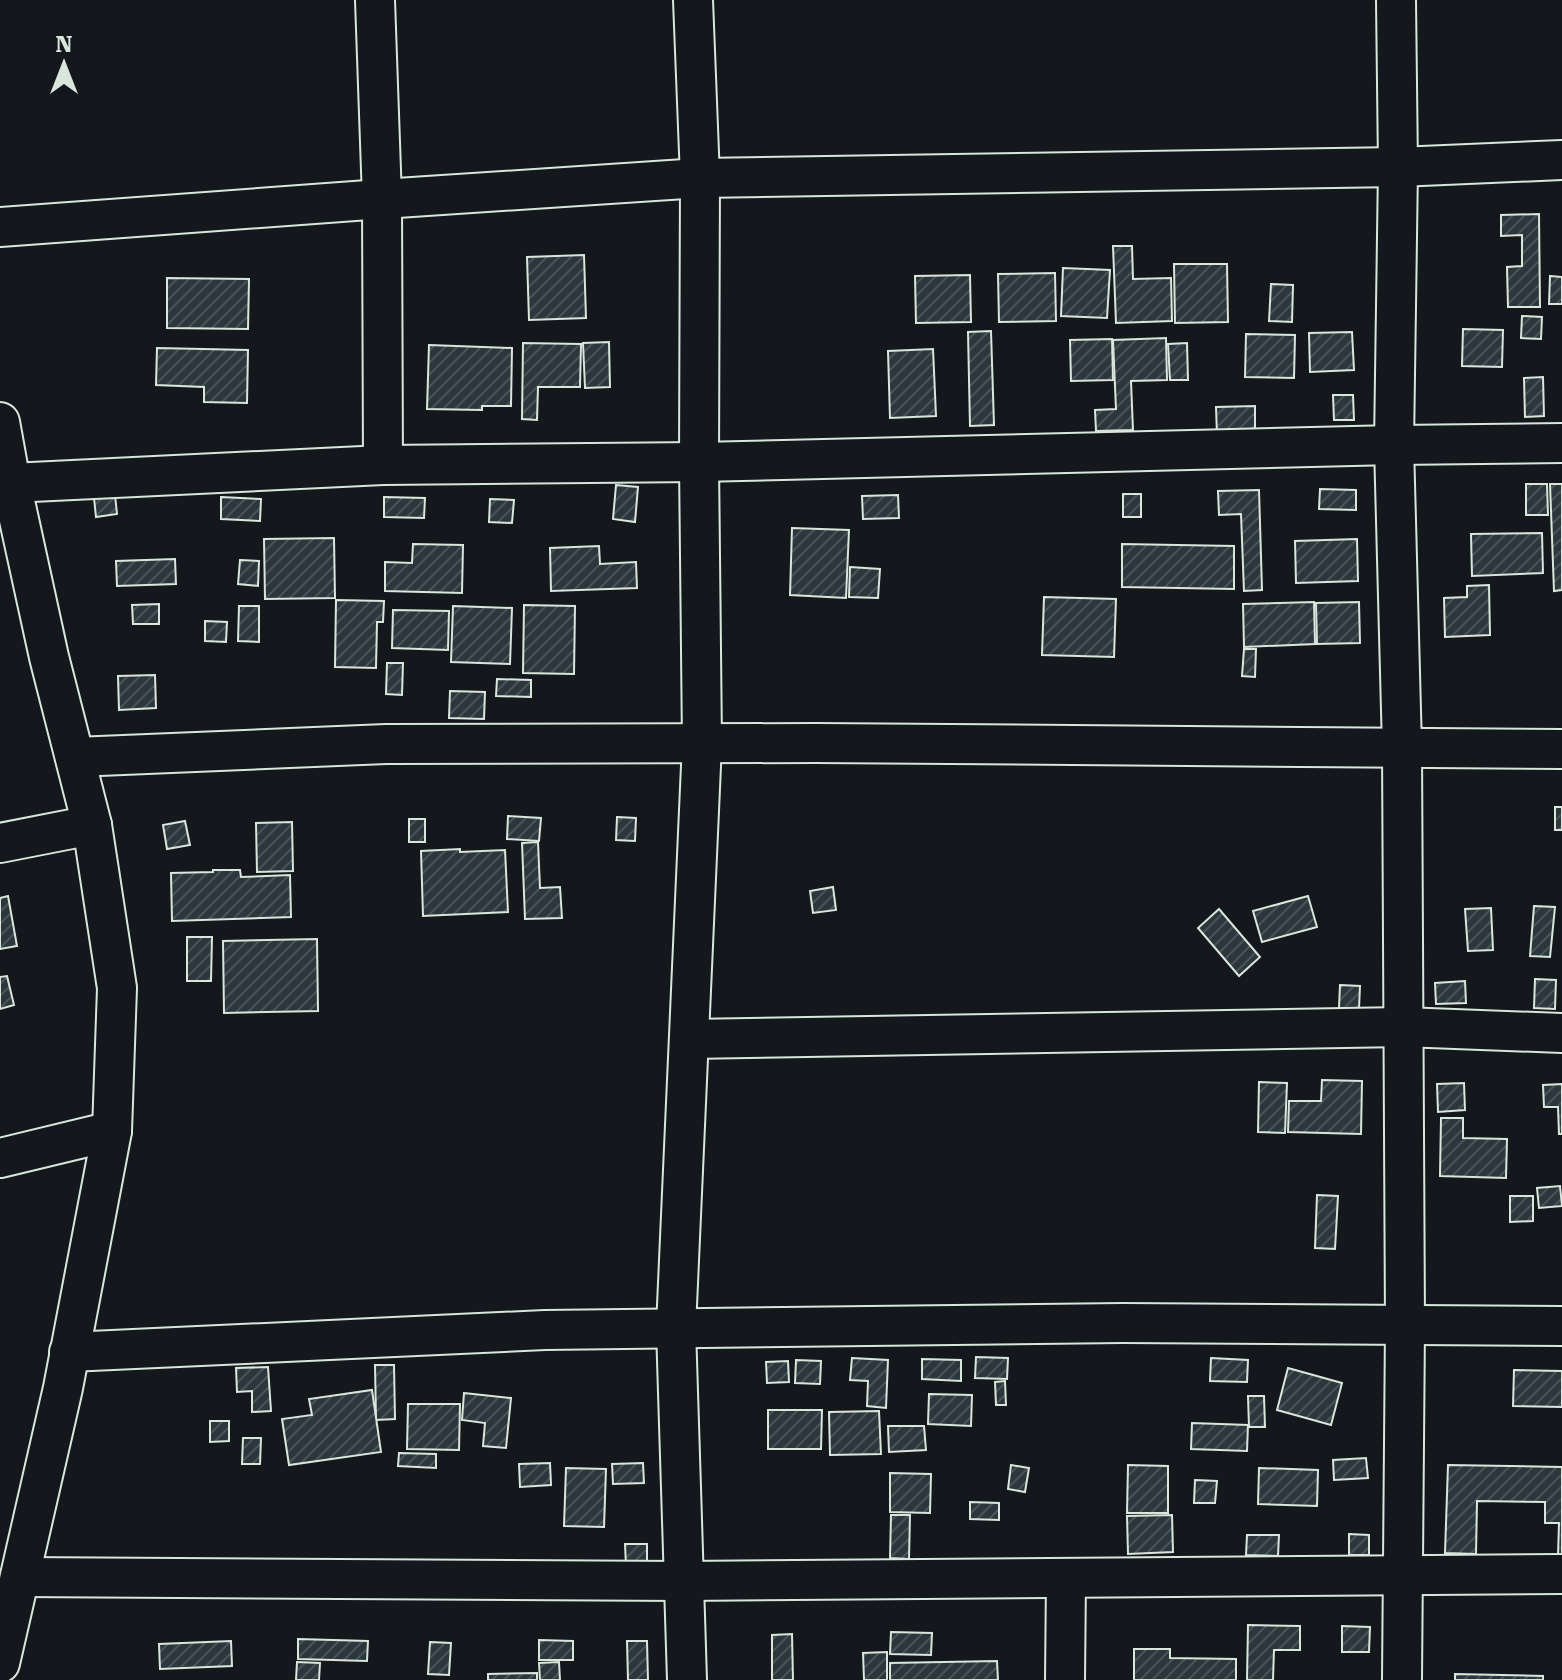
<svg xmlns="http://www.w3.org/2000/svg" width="1562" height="1680" font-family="'Roboto Serif',serif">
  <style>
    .building { fill: url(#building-hatch); stroke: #d8e6dc; stroke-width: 2 }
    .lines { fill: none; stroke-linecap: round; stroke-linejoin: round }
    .minor-casing { stroke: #d8e6dc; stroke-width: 42 }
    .minor { stroke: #14181c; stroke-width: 38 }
  </style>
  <defs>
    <pattern id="building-hatch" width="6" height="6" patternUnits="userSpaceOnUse" patternTransform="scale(2)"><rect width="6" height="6" fill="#2c363c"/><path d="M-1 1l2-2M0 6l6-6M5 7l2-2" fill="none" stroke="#4a5358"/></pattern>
  </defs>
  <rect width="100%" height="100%" fill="#14181c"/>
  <!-- building -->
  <g class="building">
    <polygon points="1539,214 1540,307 1508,307 1507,267 1522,266 1522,235 1501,236 1501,215"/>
    <polygon points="1113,246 1132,246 1133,279 1171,278 1172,321 1116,323"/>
    <polygon points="584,255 586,318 529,320 527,257"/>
    <polygon points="1174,264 1227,264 1228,322 1175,323"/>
    <polygon points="1063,268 1110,270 1107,318 1061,316"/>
    <polygon points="1055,273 1056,321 999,322 998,274"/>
    <polygon points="970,275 971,322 916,323 915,276"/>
    <polygon points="1550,276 1562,277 1562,304 1549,304"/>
    <polygon points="167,278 249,279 248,329 167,328"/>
    <polygon points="1271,284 1293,285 1292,322 1269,321"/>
    <polygon points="1522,316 1542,317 1541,339 1521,338"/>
    <polygon points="1463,329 1503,330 1502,367 1462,366"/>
    <polygon points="991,331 994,425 970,426 968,332"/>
    <polygon points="1352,332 1354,370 1310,372 1309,333"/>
    <polygon points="1246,334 1295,335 1294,378 1245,377"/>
    <polygon points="1166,338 1167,380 1131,381 1133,430 1096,431 1095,410 1116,409 1113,340"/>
    <polygon points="1112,339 1113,380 1071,381 1070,340"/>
    <polygon points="609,342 610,387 585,388 583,343"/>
    <polygon points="523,343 581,344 580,387 538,387 537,420 522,419"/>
    <polygon points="1187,343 1188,380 1170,380 1168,344"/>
    <polygon points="429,345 512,348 511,406 482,406 482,410 427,409"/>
    <polygon points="157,348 248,350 247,403 204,402 204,387 156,385"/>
    <polygon points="933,349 936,416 890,418 888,351"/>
    <polygon points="1543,377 1544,416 1525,417 1524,378"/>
    <polygon points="1333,395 1353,395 1354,420 1334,420"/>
    <polygon points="1255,406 1255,433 1217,435 1216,407"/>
    <polygon points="1526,484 1547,484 1548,515 1526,515"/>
    <polygon points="1550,484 1562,484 1562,590 1554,591"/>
    <polygon points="616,485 638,487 635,522 613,519"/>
    <polygon points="1320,489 1356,490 1356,510 1319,509"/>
    <polygon points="1259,490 1262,590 1244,591 1241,514 1219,515 1218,491"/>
    <rect x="1123" y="494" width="18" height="23"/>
    <polygon points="115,495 117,514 96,517 94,498"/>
    <polygon points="898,495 899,518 863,519 862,496"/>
    <polygon points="221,497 261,499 260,521 221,519"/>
    <polygon points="384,497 425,498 424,518 384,517"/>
    <polygon points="490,499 514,500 512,523 489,522"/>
    <polygon points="792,528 849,530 846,598 790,595"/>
    <polygon points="1542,533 1543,573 1472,576 1471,534"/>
    <polygon points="334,538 335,598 265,599 264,539"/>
    <polygon points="1357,539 1358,581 1296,583 1295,541"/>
    <polygon points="413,544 463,545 462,593 385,591 385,562 412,563"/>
    <polygon points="1122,544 1234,546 1234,589 1122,587"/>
    <polygon points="599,546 600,564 636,562 637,588 551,591 550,548"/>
    <polygon points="175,559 176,584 117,586 116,561"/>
    <polygon points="240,560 259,561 258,586 238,584"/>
    <polygon points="850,567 880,569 878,598 849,597"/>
    <polygon points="1489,585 1490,635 1445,637 1444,598 1467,597 1467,586"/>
    <polygon points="1044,597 1116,599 1114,657 1042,655"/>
    <polygon points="336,600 384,601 383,622 377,622 376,668 335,667"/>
    <polygon points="1314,602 1315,644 1244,647 1243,604"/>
    <polygon points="1359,602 1360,643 1317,644 1316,603"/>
    <polygon points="159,604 159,624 133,624 132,605"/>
    <polygon points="524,605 575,606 574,674 523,673"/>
    <polygon points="239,606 259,606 259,642 238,641"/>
    <polygon points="453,606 512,608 510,664 451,662"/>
    <polygon points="393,610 449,611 448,650 392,648"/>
    <polygon points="205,621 227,622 226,642 205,641"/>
    <polygon points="1244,649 1256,649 1255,677 1242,676"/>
    <polygon points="387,663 403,663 402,695 386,694"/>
    <polygon points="155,675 156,708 119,710 118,676"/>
    <polygon points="497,679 531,680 531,697 496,696"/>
    <polygon points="450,691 485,692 484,719 449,718"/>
    <rect x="1555" y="807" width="7" height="23"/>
    <polygon points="508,816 541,818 539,841 507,839"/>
    <polygon points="617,817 636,818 635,841 616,840"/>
    <rect x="409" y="819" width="16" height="23"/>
    <polygon points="185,821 190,845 167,849 163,825"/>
    <polygon points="292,822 293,871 257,872 256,823"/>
    <polygon points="538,842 540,888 560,887 562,918 525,919 522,843"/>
    <polygon points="460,849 460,852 505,850 508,912 423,916 421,851"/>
    <polygon points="213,870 240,870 241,877 290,875 291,917 172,921 171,873 213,872"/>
    <polygon points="833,887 836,910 813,913 810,891"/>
    <polygon points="8,896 17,946 0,949 0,898"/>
    <polygon points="1308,896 1317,927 1262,942 1253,911"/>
    <polygon points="1534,906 1555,907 1550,957 1530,956"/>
    <polygon points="1491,908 1493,950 1468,951 1465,909"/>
    <polygon points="1219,909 1260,957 1239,976 1198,928"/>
    <polygon points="187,937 212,937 211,981 187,981"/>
    <polygon points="317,939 318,1011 224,1013 223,941"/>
    <polygon points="7,976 14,1005 0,1009 0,977"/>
    <polygon points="1535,979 1556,980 1555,1009 1534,1008"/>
    <polygon points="1465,981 1466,1003 1436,1004 1435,983"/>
    <polygon points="1340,985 1360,986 1359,1009 1339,1008"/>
    <polygon points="1322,1080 1362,1081 1361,1134 1288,1132 1289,1101 1321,1101"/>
    <polygon points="1259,1082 1287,1083 1285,1133 1258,1132"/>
    <polygon points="1464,1083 1465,1110 1438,1112 1437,1084"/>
    <polygon points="1562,1084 1562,1134 1559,1134 1558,1107 1544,1107 1543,1085"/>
    <polygon points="1441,1118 1463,1118 1463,1138 1507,1139 1506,1178 1440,1176"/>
    <polygon points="1560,1186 1562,1206 1539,1208 1537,1188"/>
    <polygon points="1317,1195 1338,1196 1335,1249 1315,1248"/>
    <polygon points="1510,1196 1533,1196 1533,1221 1510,1222"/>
    <polygon points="976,1357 1008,1358 1007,1379 975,1378"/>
    <polygon points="852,1358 888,1360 886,1408 867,1406 868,1381 850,1380"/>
    <polygon points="1211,1358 1248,1360 1247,1382 1210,1381"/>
    <polygon points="922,1359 961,1360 961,1381 922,1379"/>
    <polygon points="796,1360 821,1361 820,1384 795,1383"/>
    <polygon points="788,1361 789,1382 767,1383 766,1362"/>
    <polygon points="375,1365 394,1365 395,1419 376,1420"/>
    <polygon points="268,1367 271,1411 252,1412 252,1391 237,1392 236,1368"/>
    <polygon points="1288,1368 1342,1383 1331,1425 1277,1410"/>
    <polygon points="1514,1370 1562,1371 1562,1407 1513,1406"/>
    <polygon points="1005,1381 1006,1405 996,1405 995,1382"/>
    <polygon points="372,1390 381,1452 289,1465 282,1419 312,1415 309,1399"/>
    <polygon points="464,1393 511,1398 506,1448 483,1446 485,1423 462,1420"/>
    <polygon points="929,1394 972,1395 971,1426 928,1424"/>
    <polygon points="1248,1396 1264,1396 1265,1427 1249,1427"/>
    <polygon points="408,1404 460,1404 459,1450 407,1449"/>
    <polygon points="768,1410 822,1410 821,1449 768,1449"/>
    <polygon points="879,1411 881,1454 830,1455 829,1412"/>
    <polygon points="210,1421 229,1421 229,1441 210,1442"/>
    <polygon points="1192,1423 1248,1425 1247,1451 1191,1449"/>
    <polygon points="888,1426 924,1426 926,1450 889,1452"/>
    <polygon points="243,1438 261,1438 260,1464 242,1464"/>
    <polygon points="399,1453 436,1454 436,1468 398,1466"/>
    <polygon points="1366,1458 1368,1478 1334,1480 1333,1460"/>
    <polygon points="550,1463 551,1485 520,1487 519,1464"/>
    <polygon points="643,1463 644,1483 613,1484 612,1464"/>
    <polygon points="1011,1465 1029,1468 1025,1492 1008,1489"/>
    <polygon points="1128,1465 1168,1466 1168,1513 1127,1513"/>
    <polygon points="1448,1465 1562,1467 1562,1556 1558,1556 1559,1523 1545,1523 1545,1502 1477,1501 1476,1554 1445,1553"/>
    <polygon points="566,1468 606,1469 604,1527 564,1526"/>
    <polygon points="1259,1468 1318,1470 1317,1506 1258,1504"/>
    <polygon points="890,1473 931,1474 930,1513 890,1512"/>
    <polygon points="1195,1480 1217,1481 1215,1503 1194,1503"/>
    <polygon points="970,1502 999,1503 999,1520 970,1519"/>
    <polygon points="891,1515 910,1515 909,1559 890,1558"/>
    <polygon points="1172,1515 1173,1552 1128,1554 1127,1516"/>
    <polygon points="1349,1534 1369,1535 1369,1555 1349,1555"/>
    <polygon points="1247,1535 1279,1535 1278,1556 1246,1555"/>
    <polygon points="625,1544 647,1544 647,1565 626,1566"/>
    <polygon points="1248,1625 1300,1626 1300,1650 1274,1650 1273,1680 1247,1680"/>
    <polygon points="1342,1626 1370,1627 1369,1652 1342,1652"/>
    <polygon points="891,1632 932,1633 931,1655 890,1654"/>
    <polygon points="792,1634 793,1680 772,1680 772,1635"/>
    <polygon points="298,1639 368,1641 367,1661 298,1659"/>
    <polygon points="539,1640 573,1641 573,1660 539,1660"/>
    <polygon points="231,1641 232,1666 160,1669 159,1644"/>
    <polygon points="627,1641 647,1641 648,1680 628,1680"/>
    <polygon points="430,1642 451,1643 449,1675 428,1674"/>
    <polygon points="1134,1649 1170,1649 1170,1658 1236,1659 1236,1680 1134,1680"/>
    <polygon points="887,1652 887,1680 864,1680 863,1653"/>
    <polygon points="997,1661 998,1680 890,1680 890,1663"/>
    <polygon points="297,1662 320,1663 319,1680 296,1680"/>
    <polygon points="559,1662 560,1680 540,1680 539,1663"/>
    <polygon points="537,1673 537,1680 488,1680 488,1674"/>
    <polygon points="1455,1674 1543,1676 1543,1680 1455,1680"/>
  </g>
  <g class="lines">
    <!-- minor casing -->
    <g class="minor-casing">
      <g id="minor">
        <polyline points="375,0 382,199 383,465"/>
        <polyline points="1396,0 1398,167 1394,445 1402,748 1405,1325 1402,1680"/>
        <polyline points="0,227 382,199 700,178 1398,167 1562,160"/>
        <polyline points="0,422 11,483 49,657 92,825 117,988 112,1131 63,1388 0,1663"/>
        <polyline points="11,483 383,465 699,462 1394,445 1562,443"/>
        <polyline points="75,757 386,744 816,743 1562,749"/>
        <polyline points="0,843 92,825"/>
        <polyline points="689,1039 1403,1027 1562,1033"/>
        <polyline points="0,1158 112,1131"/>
        <polyline points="69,1352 545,1330 1123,1323 1562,1326"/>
        <polyline points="20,1577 683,1581 1562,1574"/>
        <polyline points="687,1680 676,1328 702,743 699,462 700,178 693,0"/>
        <polyline points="1065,1680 1066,1578"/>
      </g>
    </g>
    <!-- minor -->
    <use href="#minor" class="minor"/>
  </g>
  <!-- north arrow -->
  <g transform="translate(64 64)" stroke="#14181c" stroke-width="6" paint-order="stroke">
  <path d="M0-6L14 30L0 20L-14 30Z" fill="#d8e6dc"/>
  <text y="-12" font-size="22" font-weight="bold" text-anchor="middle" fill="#d8e6dc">N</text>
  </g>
</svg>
